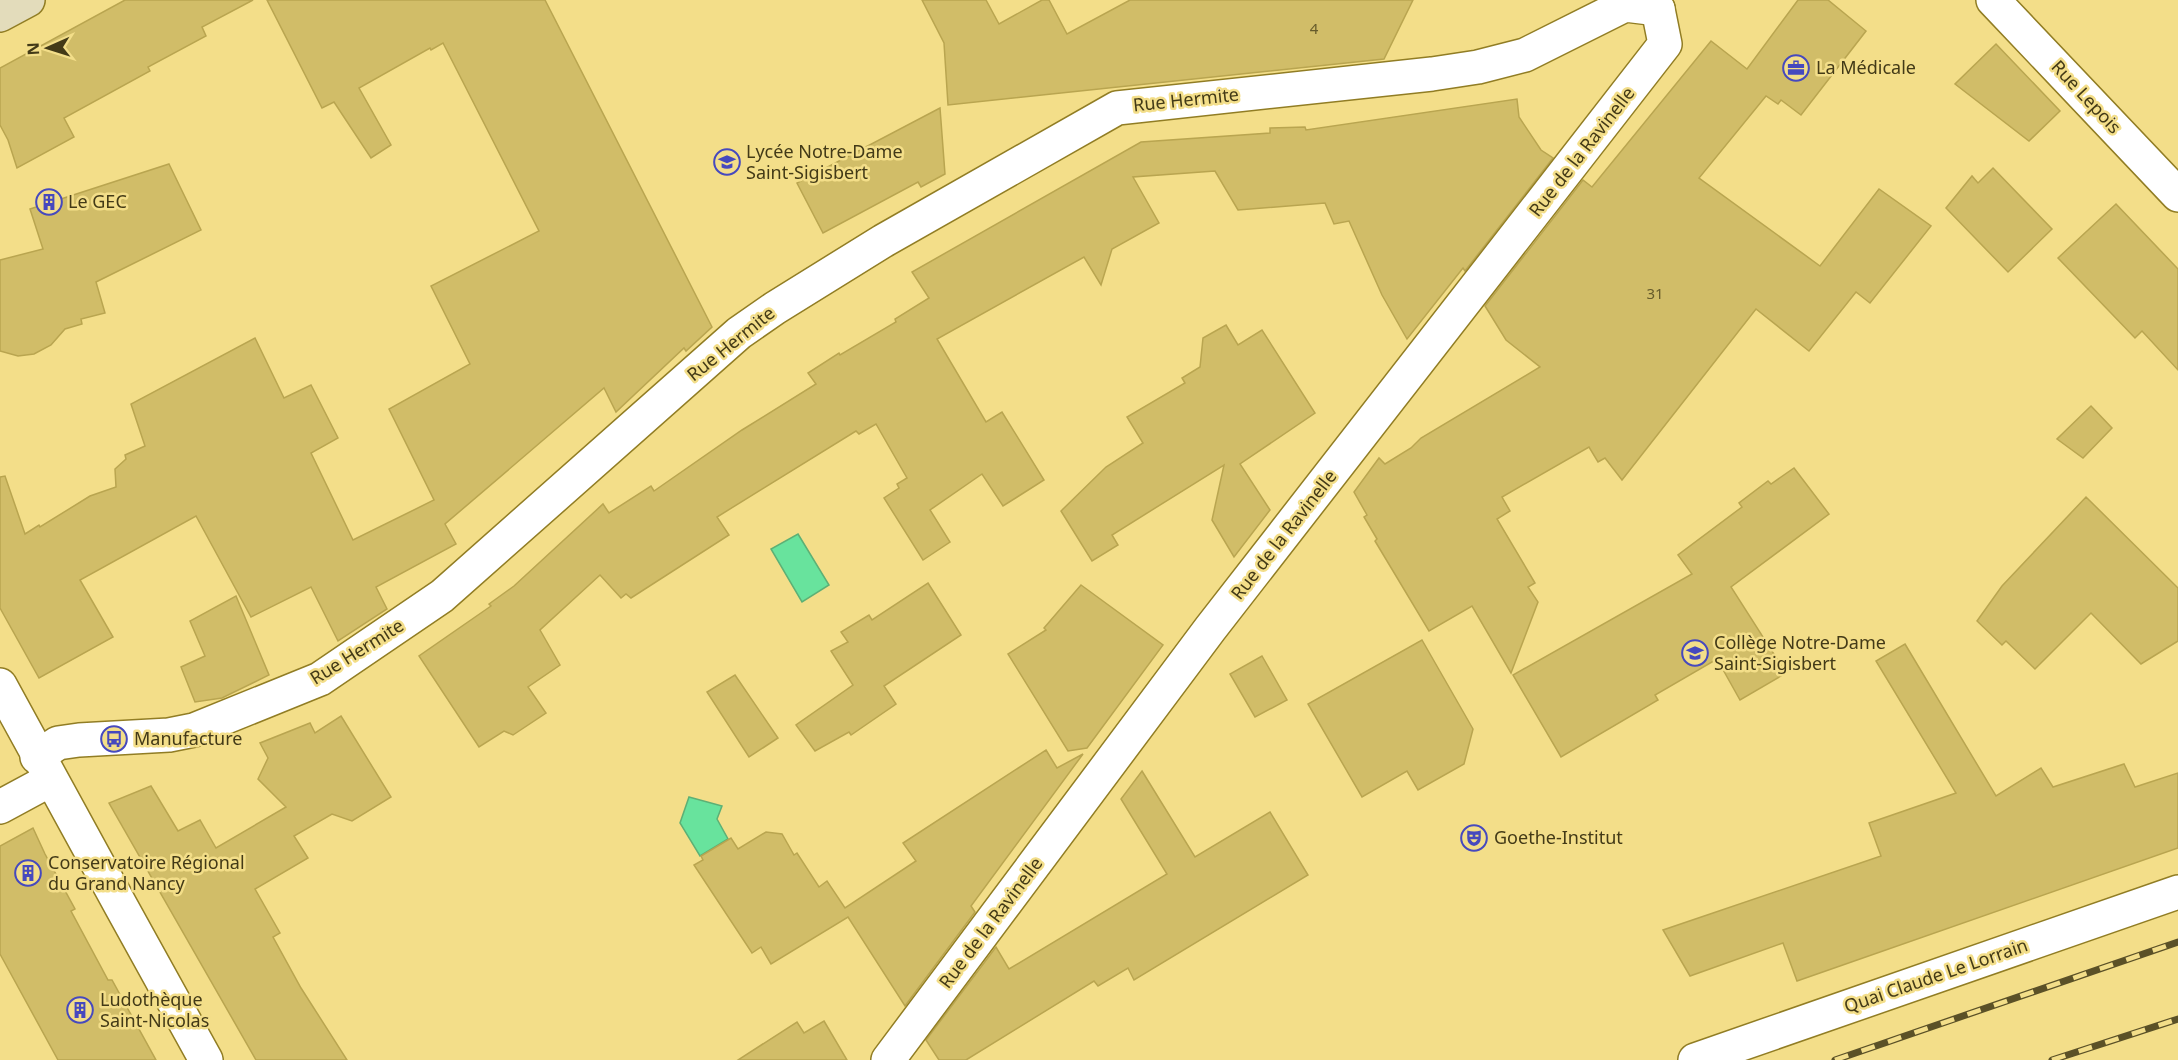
<svg xmlns="http://www.w3.org/2000/svg" width="2178" height="1060" font-family="'Noto Sans',sans-serif">
  <style>
    .water { fill: #68e39d; stroke: #5db075; stroke-width: 1.5 }
    .building { fill: #d1bd68; stroke: #b9a550; stroke-width: 1.5 }
    .lines { fill: none; stroke-linecap: round; stroke-linejoin: round }
    .street-casing { stroke: #917d24; stroke-width: 36 }
    .secondary-casing { stroke: #917d24; stroke-width: 36 }
    .street { stroke: #fff; stroke-width: 33 }
    .secondary { stroke: #e3dcbb; stroke-width: 33 }
    .rail-casing { stroke: #5b5127; stroke-width: 7 }
    .rail { stroke: #f3de89; stroke-width: 4.5; stroke-dasharray: 14; stroke-linecap: butt }
    .labels { text-anchor: middle; stroke-width: 5; stroke-linejoin: round; paint-order: stroke }
    .number-label { font-size: 15px; fill: #665b2b }
    .poi-label { font-size: 18px; fill: #433a17; stroke: #f3de89; text-anchor: start }
    .street-label { font-size: 18px; fill: #433a17; stroke: #f3de89 }
  </style>
  <rect width="100%" height="100%" fill="#f3de89"/>
  <!-- water -->
  <g class="water">
    <polygon points="798,534 829,585 802,602 771,549"/>
    <polygon points="689,797 722,806 717,819 728,839 700,856 680,823"/>
  </g>
  <!-- building -->
  <g class="building">
    <polygon points="125,0 253,0 202,27 206,36 148,67 150,71 64,118 74,137 17,168 8,140 0,125 0,68"/>
    <polygon points="267,0 545,0 712,327 686,351 684,348 616,412 604,388 445,524 456,544 376,587 387,609 338,641 311,587 251,617 196,516 80,580 113,637 39,678 0,608 0,477 5,476 25,534 39,525 40,527 90,496 116,487 115,469 126,459 125,455 145,446 131,404 255,338 284,398 311,385 338,438 311,453 353,540 434,500 389,409 470,364 431,286 539,231 443,43 431,50 430,48 359,88 391,145 371,158 334,102 322,108"/>
    <polygon points="922,0 986,0 999,24 1042,0 1049,0 1067,34 1130,0 1413,0 1384,59 948,105 944,43"/>
    <polygon points="1798,0 1828,0 1866,31 1801,115 1781,100 1778,104 1766,96 1699,178 1820,266 1879,189 1931,226 1870,303 1856,292 1809,351 1756,309 1622,480 1605,458 1598,462 1589,447 1502,497 1510,511 1497,519 1535,583 1528,587 1538,602 1511,673 1472,606 1429,631 1375,541 1377,539 1364,517 1367,515 1354,492 1379,458 1385,464 1411,448 1421,438 1540,367 1506,340 1485,306 1583,180 1592,187 1711,41 1747,69"/>
    <polygon points="1996,44 2060,111 2029,141 1955,84"/>
    <polygon points="1517,99 1519,117 1541,150 1553,158 1465,271 1463,268 1407,339 1382,295 1349,221 1334,224 1325,203 1238,210 1215,171 1133,177 1159,223 1112,249 1101,285 1084,257 937,339 986,422 1002,412 1044,480 1003,506 982,474 930,510 950,542 923,560 884,498 899,488 897,484 907,478 876,424 859,434 856,431 717,517 729,535 631,598 626,594 621,598 600,575 540,630 560,665 528,687 546,713 513,735 504,731 479,747 419,656 491,606 489,604 514,586 603,504 609,513 651,486 654,491 742,430 816,384 808,373 839,353 840,355 896,322 895,319 929,298 912,272 1141,142 1270,133 1270,128 1305,127 1306,130"/>
    <polygon points="940,108 945,174 921,187 918,182 823,233 797,183"/>
    <polygon points="169,164 201,230 96,282 105,313 81,319 82,324 65,329 51,345 34,354 18,356 0,351 0,260 43,249 30,209"/>
    <polygon points="1993,168 2052,229 2008,272 1946,208 1972,176 1978,183"/>
    <polygon points="2116,204 2178,269 2178,370 2142,331 2135,338 2058,258"/>
    <polygon points="1226,325 1238,345 1262,330 1315,413 1240,464 1270,510 1234,557 1212,520 1224,465 1112,535 1118,545 1092,561 1061,511 1106,467 1143,443 1127,417 1185,383 1182,378 1200,367 1203,338"/>
    <polygon points="2091,406 2112,428 2083,458 2057,439"/>
    <polygon points="1794,468 1829,514 1731,587 1786,673 1740,700 1717,659 1655,695 1658,700 1561,757 1513,675 1692,574 1678,555 1742,507 1739,503 1768,481 1771,484"/>
    <polygon points="2086,497 2178,588 2178,641 2141,664 2091,613 2035,669 2006,641 2002,645 1977,621 2002,586"/>
    <polygon points="928,583 961,635 884,686 896,704 851,735 849,732 815,751 796,725 853,685 831,651 848,642 841,632 869,615 872,620"/>
    <polygon points="1081,585 1163,645 1087,748 1068,751 1008,654 1046,630 1044,628"/>
    <polygon points="236,596 269,675 222,698 195,702 181,667 205,656 190,621"/>
    <polygon points="1422,640 1473,729 1464,764 1418,790 1407,771 1362,797 1308,704"/>
    <polygon points="1905,644 1996,796 2041,768 2053,787 2124,764 2135,787 2178,773 2178,848 1797,981 1783,943 1690,976 1663,930 1881,856 1869,823 1956,793 1876,661"/>
    <polygon points="1262,656 1287,700 1255,717 1230,674"/>
    <polygon points="735,675 778,738 749,757 707,692"/>
    <polygon points="341,716 391,797 352,821 332,814 294,836 308,858 255,889 280,933 273,937 301,988 347,1060 256,1060 109,803 151,786 178,831 200,820 216,848 286,807 258,779 268,758 260,743 310,723 315,733"/>
    <polygon points="1046,750 1057,768 1083,754 971,906 975,912 905,1006 848,917 771,964 761,947 752,953 694,865 703,860 701,856 731,838 738,849 766,832 782,834 794,855 797,853 819,887 827,881 845,908 916,861 903,843"/>
    <polygon points="1142,771 1195,857 1270,812 1308,875 1134,980 1128,968 1098,986 1094,981 966,1060 939,1060 926,1040 996,947 1009,969 1167,874 1121,799"/>
    <polygon points="33,828 45,854 75,909 71,911 108,980 112,980 156,1060 58,1060 0,954 0,846"/>
    <polygon points="824,1021 847,1060 738,1060 797,1022 804,1033"/>
  </g>
  <g class="lines">
    <!-- street casing -->
    <g class="street-casing">
      <g id="street">
        <polyline points="1993,0 2178,195"/>
        <path d="M0 685C68 811 137 935 206 1060"/>
        <polyline points="37,757 58,743 79,740 169,735 194,730 320,679 442,596 739,333 775,308 883,241 1117,108 1432,74 1478,67 1525,55 1625,5 1658,9"/>
        <polyline points="0,807 50,780"/>
        <polyline points="888,1060 1210,629 1665,44 1658,9"/>
        <polyline points="1695,1060 2178,892"/>
      </g>
    </g>
    <!-- secondary casing -->
    <g class="secondary-casing">
      <polyline id="secondary" points="0,15 28,0"/>
    </g>
    <!-- street -->
    <use href="#street" class="street"/>
    <!-- secondary -->
    <use href="#secondary" class="secondary"/>
    <!-- rail casing -->
    <g class="rail-casing">
      <g id="rail">
        <polyline points="1835,1060 2178,942"/>
        <polyline points="2052,1060 2178,1019"/>
      </g>
    </g>
    <!-- rail -->
    <use href="#rail" class="rail"/>
  </g>
  <!-- icons -->
  <defs>
    <g id="office-ring" transform="scale(1.35)"><circle r="9.5" fill="#f3de89" stroke="#4649be" stroke-width="1.5"/><path d="M-6-3h4V-5.5h4V-3h4V5H-6ZM-1-4.5V-3h2v-1.5ZM-6 0V1H6V0Z" fill="#4649be"/></g>
    <g id="school-ring" transform="scale(1.35)"><circle r="9.5" fill="#f3de89" stroke="#4649be" stroke-width="1.5"/><path d="M0-5L7-2L0 1L-7-2ZM-4 1L0 2.5L4 1V4Q0 6-4 4Z" fill="#4649be"/></g>
    <g id="building-ring" transform="scale(1.35)"><circle r="9.5" fill="#f3de89" stroke="#4649be" stroke-width="1.5"/><path d="M-4-6H4V6H1V3H-1V6H-4ZM-2.5-4.3h1.7v1.8h-1.7ZM.8-4.3h1.7v1.8H.8ZM-2.5-1h1.7V.8h-1.7ZM.8-1h1.7V.8H.8Z" fill="#4649be"/></g>
    <g id="bus-ring" transform="scale(1.35)"><circle r="9.5" fill="#f3de89" stroke="#4649be" stroke-width="1.5"/><path d="M-5-6H5V4H4V6H2V4H-2V6H-4V4H-5ZM-3.5-4V0h7V-4ZM-3.5 1.2v1.5H-2V1.2ZM2 1.2v1.5H3.5V1.2Z" fill="#4649be"/></g>
    <g id="theatre-ring" transform="scale(1.35)"><circle r="9.5" fill="#f3de89" stroke="#4649be" stroke-width="1.5"/><path d="M-5-5.5Q0-4 5-5.5V0Q5 5 0 6Q-5 5-5 0ZM-3.3-2.5H-1v1.5H-3.3ZM1-2.5H3.3v1.5H1ZM-2.8 1Q0 5.5 2.8 1Z" fill="#4649be"/></g>
  </defs>
  <g fill-rule="evenodd">
    <use href="#office-ring" x="1796" y="68"/>
    <use href="#school-ring" x="727" y="162"/>
    <use href="#building-ring" x="49" y="202"/>
    <use href="#school-ring" x="1695" y="653"/>
    <use href="#bus-ring" x="114" y="739"/>
    <use href="#theatre-ring" x="1474" y="838"/>
    <use href="#building-ring" x="28" y="873"/>
    <use href="#building-ring" x="80" y="1010"/>
  </g>
  <g class="labels">
    <!-- number labels -->
    <g class="number-label">
      <text x="1314" y="34">4</text>
      <text x="1655" y="299">31</text>
    </g>
    <!-- poi labels -->
    <g class="poi-label">
      <text x="1816" y="74">La Médicale</text>
      <text x="746" y="158">Lycée Notre-Dame<tspan x="746" dy="21">Saint-Sigisbert</tspan></text>
      <text x="68" y="208">Le GEC</text>
      <text x="1714" y="649">Collège Notre-Dame<tspan x="1714" dy="21">Saint-Sigisbert</tspan></text>
      <text x="134" y="745">Manufacture</text>
      <text x="1494" y="844">Goethe-Institut</text>
      <text x="48" y="869">Conservatoire Régional<tspan x="48" dy="21">du Grand Nancy</tspan></text>
      <text x="100" y="1006">Ludothèque<tspan x="100" dy="21">Saint-Nicolas</tspan></text>
    </g>
    <!-- street labels -->
    <g class="street-label">
      <text transform="translate(2086 97) rotate(47)" y="6">Rue Lepois</text>
      <text transform="translate(1186 100) rotate(-6)" y="6">Rue Hermite</text>
      <text transform="translate(1582 152) rotate(-52)" y="6">Rue de la Ravinelle</text>
      <text transform="translate(731 344) rotate(-39)" y="6">Rue Hermite</text>
      <text transform="translate(1284 535) rotate(-52)" y="6">Rue de la Ravinelle</text>
      <text transform="translate(357 652) rotate(-32)" y="6">Rue Hermite</text>
      <text transform="translate(991 923) rotate(-53)" y="6">Rue de la Ravinelle</text>
      <text transform="translate(1936 976) rotate(-19)" y="6">Quai Claude Le Lorrain</text>
    </g>
  </g>
  <!-- north arrow -->
  <g transform="translate(48 48) rotate(267)" stroke="#f3de89" stroke-width="4.5" paint-order="stroke">
  <path d="M0-4.5L10 22L0 15L-10 22Z" fill="#433a17"/>
  <text y="-9" font-size="16" font-weight="bold" text-anchor="middle" fill="#433a17">N</text>
  </g>
</svg>
